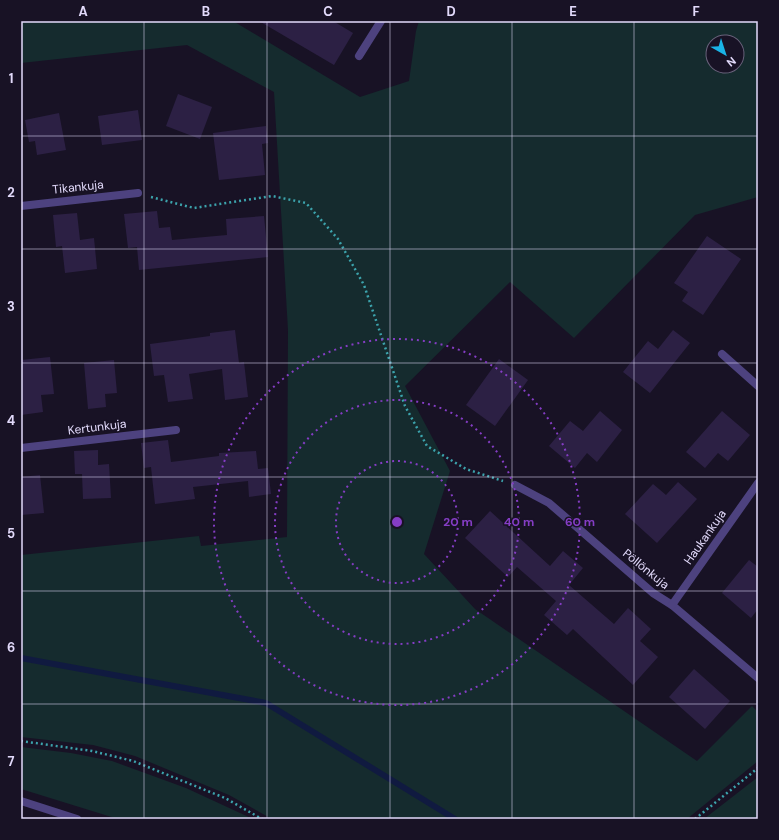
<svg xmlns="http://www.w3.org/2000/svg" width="779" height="840" font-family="'DM Sans',sans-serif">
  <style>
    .green { fill: #152b2e; fill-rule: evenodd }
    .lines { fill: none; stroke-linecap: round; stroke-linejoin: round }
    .stream { stroke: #101a40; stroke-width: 6 }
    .building { fill: #2c2044 }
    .path { stroke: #3ca3ac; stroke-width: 2.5; stroke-dasharray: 2 3; stroke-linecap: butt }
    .service { stroke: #4d427f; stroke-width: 8 }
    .minor { stroke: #4d427f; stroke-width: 8 }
    .tertiary { stroke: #4d427f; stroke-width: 8 }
    .grid { fill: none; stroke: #e2dafb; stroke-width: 1; stroke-opacity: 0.55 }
    .ring { fill: none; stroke: #853dc5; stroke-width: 2; stroke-dasharray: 2 4 }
    .labels { text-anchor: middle; stroke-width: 3; stroke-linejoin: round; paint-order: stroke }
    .street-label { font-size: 12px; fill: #e2dafb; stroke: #181225 }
    .centre { fill: #853dc5; stroke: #181225; stroke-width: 2 }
    .ring-label { font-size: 12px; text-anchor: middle; font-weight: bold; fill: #853dc5; stroke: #181225; stroke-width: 3; stroke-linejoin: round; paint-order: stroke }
    .neatline { fill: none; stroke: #e2dafb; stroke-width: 1.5 }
    .grid-label { font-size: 13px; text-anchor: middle; font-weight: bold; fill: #e2dafb }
  </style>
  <rect width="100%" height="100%" fill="#181225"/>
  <!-- green -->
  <g class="green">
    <path d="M21 21H233L360 97 409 81 416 31 419 21H758V197L695 215 574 338 510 282 405 386 450 471 424 554 475 609 697 761 752 706 758 712V761L687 819H272L229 795 135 756 93 745 21 737V555L199 536 201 546 287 537 288 330 274 92 187 45 21 63ZM713 42H737V66H713Z"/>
    <polygon points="21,747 71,753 112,761 186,788 253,819 118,819 21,789"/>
    <polygon points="758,777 758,819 704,819"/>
  </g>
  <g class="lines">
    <!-- stream -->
    <polyline class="stream" points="21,658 266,703 455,819"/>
  </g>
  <!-- building -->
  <g class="building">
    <polygon points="259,21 333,21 353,33 334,65"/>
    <polygon points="178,94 212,107 200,139 166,126"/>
    <polygon points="138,110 142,140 102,145 98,116"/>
    <polygon points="59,113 66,150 37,155 35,141 29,142 25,120"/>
    <polygon points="266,126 268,143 262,144 265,175 219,180 213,133"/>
    <polygon points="157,211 159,228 170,227 172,240 227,235 226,219 264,216 268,257 139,270 137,247 128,248 124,214"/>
    <polygon points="77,213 80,240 94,238 97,269 65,273 62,246 56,247 53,215"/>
    <polygon points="707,236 741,259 703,315 682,301 688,292 674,283"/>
    <polygon points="235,330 239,363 244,362 248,397 225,400 222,369 189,374 193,399 168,402 164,375 154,376 150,344 210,336 210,333"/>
    <polygon points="673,330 690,343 650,393 623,372 648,341 658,349"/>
    <polygon points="50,357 54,394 41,395 43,412 21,415 21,360"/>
    <polygon points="499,359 528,380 495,426 466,405"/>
    <polygon points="114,360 117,393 105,394 106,407 88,409 84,363"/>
    <polygon points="600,411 622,430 597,462 587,453 575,468 549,446 570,421 583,431"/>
    <polygon points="722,411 750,435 728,461 718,453 705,468 686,452"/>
    <polygon points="168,440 171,462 219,456 219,453 256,451 258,469 268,468 271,494 249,497 248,481 193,487 195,499 155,504 151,467 144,468 141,443"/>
    <polygon points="98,450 98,465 109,464 111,498 83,499 82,474 75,474 74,451"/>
    <polygon points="40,475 44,513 21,515 21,477"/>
    <polygon points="678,482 697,499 657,543 625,514 653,484 666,495"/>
    <polygon points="490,511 550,566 563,551 583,568 569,585 614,624 628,608 651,629 640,641 658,657 633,685 573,629 567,635 544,615 556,601 517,567 508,577 465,538"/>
    <polygon points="749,560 758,567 758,609 751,618 722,593"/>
    <polygon points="694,669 730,701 705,729 669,697"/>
  </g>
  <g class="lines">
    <!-- path -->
    <g class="path">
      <polyline points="151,197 194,208 272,196 306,203 338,239 364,285 405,406 427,446 466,469 503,481"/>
      <polyline points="21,741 92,751 133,761 225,798 262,819"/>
      <polyline points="695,819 758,768"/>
    </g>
    <!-- service -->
    <polyline class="service" points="359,56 381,21"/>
    <!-- minor -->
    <g class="minor">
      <polyline points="21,206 138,193"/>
      <polyline points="722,354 758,386"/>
      <polyline points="21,448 176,430"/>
      <polyline points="515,485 549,503 653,593 672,605 758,678"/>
      <polyline points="672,605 758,483"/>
    </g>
    <!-- tertiary -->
    <polyline class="tertiary" points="21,801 77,819"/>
  </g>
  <!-- grid -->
  <path class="grid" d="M144 21V819M267 21V819M390 21V819M512 21V819M634 21V819M21 136H758M21 249H758M21 363H758M21 477H758M21 591H758M21 704H758"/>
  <!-- distance rings -->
  <g class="ring">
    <circle cx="397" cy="522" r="61"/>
    <circle cx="397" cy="522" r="122"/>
    <circle cx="397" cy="522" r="183"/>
  </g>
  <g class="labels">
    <!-- street labels -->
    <g class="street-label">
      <text transform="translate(78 187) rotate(-6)" y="4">Tikankuja</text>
      <text transform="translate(97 427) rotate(-7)" y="4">Kertunkuja</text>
      <text transform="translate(705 537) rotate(-55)" y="4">Haukankuja</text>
      <text transform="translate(646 569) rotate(39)" y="4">Pöllönkuja</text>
    </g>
  </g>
  <circle cx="397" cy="522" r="6" class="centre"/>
  <g class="ring-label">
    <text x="458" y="526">20 m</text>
    <text x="519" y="526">40 m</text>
    <text x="580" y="526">60 m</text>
  </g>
  <!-- border -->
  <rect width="779" height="840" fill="none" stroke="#181225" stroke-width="44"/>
  <!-- north arrow -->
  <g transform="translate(725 54) rotate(141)"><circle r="19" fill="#181225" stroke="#69627b"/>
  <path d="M0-3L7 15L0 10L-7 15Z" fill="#1ab4e7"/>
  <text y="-6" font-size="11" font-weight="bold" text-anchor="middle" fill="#e2dafb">N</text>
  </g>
  <rect x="22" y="22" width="735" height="796" class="neatline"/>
  <g class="grid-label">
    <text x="83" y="16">A</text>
    <text x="206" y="16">B</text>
    <text x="328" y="16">C</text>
    <text x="451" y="16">D</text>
    <text x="573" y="16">E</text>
    <text x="696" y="16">F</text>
    <text x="11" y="83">1</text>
    <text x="11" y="197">2</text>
    <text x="11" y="311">3</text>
    <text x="11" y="425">4</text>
    <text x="11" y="538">5</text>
    <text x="11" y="652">6</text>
    <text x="11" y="766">7</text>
  </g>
</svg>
